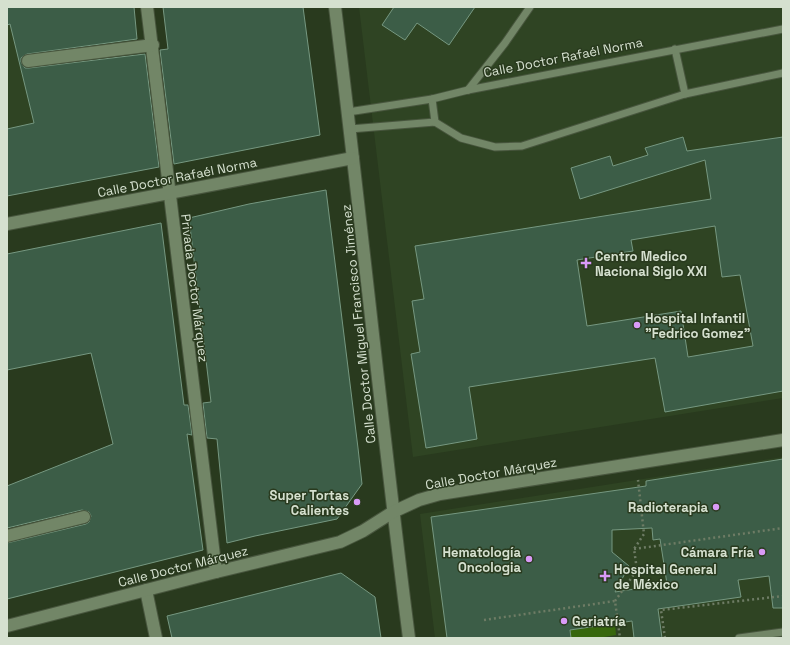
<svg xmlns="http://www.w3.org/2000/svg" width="790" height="645" font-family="'Space Grotesk',sans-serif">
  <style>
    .built { fill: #2f4423 }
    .green { fill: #37670d }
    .building { fill: #3c5d47; stroke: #769881; fill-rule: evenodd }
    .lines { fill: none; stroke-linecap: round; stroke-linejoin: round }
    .lane-casing { stroke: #48563e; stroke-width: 9 }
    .street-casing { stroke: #48563e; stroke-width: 14 }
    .path { stroke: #6e7c65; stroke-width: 2.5; stroke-dasharray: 2 3; stroke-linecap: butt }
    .lane { stroke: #728667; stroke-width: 7 }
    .street { stroke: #728667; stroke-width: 12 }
    .poi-dot { fill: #d99af7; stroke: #293a1e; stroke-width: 1.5 }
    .labels { text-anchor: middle; stroke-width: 3; stroke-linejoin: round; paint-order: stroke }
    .street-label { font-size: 13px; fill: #d5e0cf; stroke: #293a1e }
    .poi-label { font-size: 13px; font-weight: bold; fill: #d5e0cf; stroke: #293a1e; text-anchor: start }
  </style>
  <rect width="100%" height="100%" fill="#293a1e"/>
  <!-- built -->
  <g class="built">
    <polygon points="359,7 783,7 783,398 413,457"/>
    <polygon points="10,24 34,123 7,129 7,25"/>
    <polygon points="783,457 783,638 435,638 420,514"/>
  </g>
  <!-- green -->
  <polygon class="green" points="615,623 616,635 598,638 571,638 570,630"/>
  <!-- building -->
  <g class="building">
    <polygon points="7,7 134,7 137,39 27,54 21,58 21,62 25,68 29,68 145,54 159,167 7,196 7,129 34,123 10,24 7,25"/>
    <polygon points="163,7 303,7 320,135 174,164 160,50 168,49"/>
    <polygon points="394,7 475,7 449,45 417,23 405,40 382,25"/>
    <path d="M683 137 687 151 783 137V391L665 412 655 358 469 387 477 439 426 448 411 354 420 352 412 301 424 299 415 246 711 199 705 160 580 199 571 168 610 156 613 166 648 155 645 148ZM715 226 722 277 740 275 753 346 688 357 681 311 587 326 577 260 633 251 631 240Z"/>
    <polygon points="326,190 358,448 362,484 337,519 255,536 227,543 217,439 207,438 203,403 211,402 189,218 249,204"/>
    <polygon points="161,223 184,405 188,405 192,435 187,434 203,550 7,599 7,543 86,524 89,522 91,516 89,512 82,510 7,528 7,486 113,444 91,353 7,370 7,254"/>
    <path d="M783 459V608H773L769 576 738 580 741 597 658 609 662 638H634L632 621 570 630 571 638H447L431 517 646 486V481ZM652 528 653 540 660 539 667 584 615 592 629 566 612 552V530Z"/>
    <polygon points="341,573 375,597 381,638 172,638 167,616"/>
  </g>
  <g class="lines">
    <!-- lane casing -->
    <g class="lane-casing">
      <g id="lane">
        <polyline points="675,49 685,94"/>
        <polyline points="468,90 505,43 530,7"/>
        <polyline points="432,99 435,122"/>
        <polyline points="348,112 432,99 468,90 783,29"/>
        <polyline points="350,129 435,122 461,138 495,147 522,146 685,94 783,73"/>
        <polyline points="739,638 783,632"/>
      </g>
    </g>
    <!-- street casing -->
    <g class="street-casing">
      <g id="street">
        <polyline points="147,7 216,572"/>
        <path d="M335 7C361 217 382 428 409 638"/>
        <polyline points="28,61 153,45"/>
        <polyline points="7,224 353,158"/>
        <polyline points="7,536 84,517"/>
        <polyline points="146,590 156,638"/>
        <polyline points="7,626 216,572 340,542 363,531 393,512 419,500 440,494 783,440"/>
      </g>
    </g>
    <!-- path -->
    <g class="path">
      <polyline points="634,549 783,528"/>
      <polyline points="615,601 637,570 634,549 644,534 638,480"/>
      <polyline points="484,620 615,601 620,638"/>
      <polyline points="665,638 661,610 783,596"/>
    </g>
    <!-- lane -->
    <use href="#lane" class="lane"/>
    <!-- street -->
    <use href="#street" class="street"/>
  </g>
  <!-- markers -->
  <g class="poi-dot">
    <path d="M584 257h4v4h4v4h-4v4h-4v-4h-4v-4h4z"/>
    <circle cx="637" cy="325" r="4"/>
    <circle cx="357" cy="502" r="4"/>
    <circle cx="716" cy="507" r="4"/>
    <circle cx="762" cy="552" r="4"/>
    <circle cx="529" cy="559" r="4"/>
    <path d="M603 570h4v4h4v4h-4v4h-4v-4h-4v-4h4z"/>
    <circle cx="564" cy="621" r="4"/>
  </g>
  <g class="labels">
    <!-- street labels -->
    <g class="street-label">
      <text transform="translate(563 57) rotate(-11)" y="5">Calle Doctor Rafaél Norma</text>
      <text transform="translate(177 177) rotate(-11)" y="5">Calle Doctor Rafaél Norma</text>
      <text transform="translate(195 288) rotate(83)" y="5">Privada Doctor Márquez</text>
      <text transform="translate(358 324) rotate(-96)" y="5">Calle Doctor Miguel Francisco Jiménez</text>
      <text transform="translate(491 473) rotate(-10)" y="5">Calle Doctor Márquez</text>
      <text transform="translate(183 566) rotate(-14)" y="5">Calle Doctor Márquez</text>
    </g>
    <!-- poi labels -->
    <g class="poi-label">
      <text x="595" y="261">Centro Medico<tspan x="595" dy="15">Nacional Siglo XXI</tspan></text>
      <text x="645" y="323">Hospital Infantil<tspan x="645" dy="15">"Fedrico Gomez"</tspan></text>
      <text x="349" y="500" text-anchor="end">Super Tortas<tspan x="349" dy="15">Calientes</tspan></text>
      <text x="708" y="512" text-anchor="end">Radioterapia</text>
      <text x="521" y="557" text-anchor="end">Hematología<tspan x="521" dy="15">Oncologia</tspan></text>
      <text x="754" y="557" text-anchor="end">Cámara Fría</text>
      <text x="614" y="574">Hospital General<tspan x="614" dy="15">de México</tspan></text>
      <text x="572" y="626">Geriatría</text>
    </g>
  </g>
  <!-- border -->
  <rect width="790" height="645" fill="none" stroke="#d5e0cf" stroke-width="16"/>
</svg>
